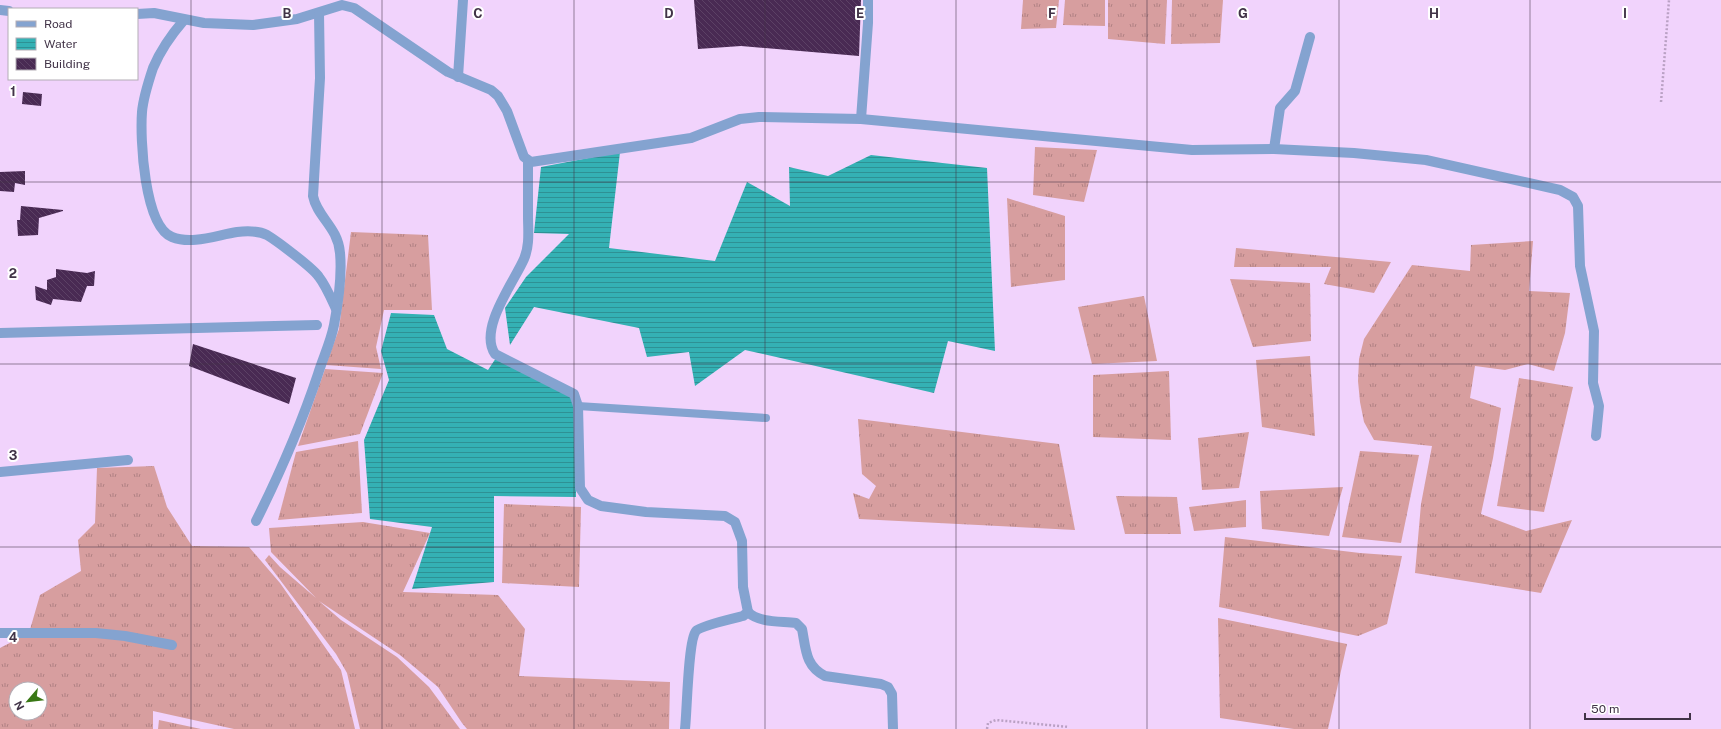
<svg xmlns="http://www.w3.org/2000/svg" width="1721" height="729" font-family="'Public Sans',sans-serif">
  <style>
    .grass { fill: url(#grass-tufts); fill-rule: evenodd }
    .water { fill: url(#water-rules) }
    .building { fill: url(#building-back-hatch) }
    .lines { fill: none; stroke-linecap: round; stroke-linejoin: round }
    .path { stroke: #baa1c4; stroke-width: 2.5; stroke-dasharray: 2 2; stroke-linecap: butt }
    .service { stroke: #84a3d0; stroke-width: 8 }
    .minor { stroke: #84a3d0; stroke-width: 10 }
    .grid { fill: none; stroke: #413347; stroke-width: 1; stroke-opacity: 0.55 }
    .grid-label { font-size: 13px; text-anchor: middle; font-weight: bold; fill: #413347; stroke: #fff; stroke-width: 4; stroke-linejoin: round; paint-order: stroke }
  </style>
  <defs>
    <pattern id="grass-tufts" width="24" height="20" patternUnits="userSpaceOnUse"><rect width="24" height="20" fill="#d79e9f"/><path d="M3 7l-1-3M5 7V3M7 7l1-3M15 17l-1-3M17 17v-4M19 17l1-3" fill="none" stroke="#b08183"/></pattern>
    <pattern id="water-rules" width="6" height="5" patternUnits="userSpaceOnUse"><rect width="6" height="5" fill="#34b1b4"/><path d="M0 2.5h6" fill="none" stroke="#2e9194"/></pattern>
    <pattern id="building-back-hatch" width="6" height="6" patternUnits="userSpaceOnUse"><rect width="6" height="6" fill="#492a53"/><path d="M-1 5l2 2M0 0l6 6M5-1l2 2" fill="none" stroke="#5c4165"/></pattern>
  </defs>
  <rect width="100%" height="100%" fill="#f1d3fc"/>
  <!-- grass -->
  <g class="grass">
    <polygon points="1023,0 1059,0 1056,28 1021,29"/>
    <polygon points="1065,0 1105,0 1105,26 1063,25"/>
    <polygon points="1108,0 1167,0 1165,44 1108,39"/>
    <polygon points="1172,0 1223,0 1220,43 1171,44"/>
    <polygon points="1035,147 1097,150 1084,202 1033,195"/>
    <polygon points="1007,198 1065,216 1065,280 1011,287"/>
    <polygon points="351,232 428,235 432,310 384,310 376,347 381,369 326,365 339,329"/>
    <polygon points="1533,241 1529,291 1570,293 1565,333 1554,371 1528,364 1505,370 1475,366 1470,398 1501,408 1493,458 1481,514 1526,531 1572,520 1541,593 1415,573 1421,504 1432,446 1374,440 1364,422 1360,402 1358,381 1359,359 1364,339 1412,265 1470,271 1471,245"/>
    <polygon points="1236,248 1391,262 1374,293 1324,284 1331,267 1234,267"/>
    <polygon points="1230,279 1310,283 1311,341 1253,347"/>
    <polygon points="1144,296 1157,361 1092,364 1078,307"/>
    <polygon points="1310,356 1315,436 1262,427 1256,360"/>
    <polygon points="325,369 383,373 360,434 298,446"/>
    <polygon points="1169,371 1171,440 1093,437 1093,375"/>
    <polygon points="1519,378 1573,387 1544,512 1497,506"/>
    <polygon points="858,419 1059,444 1075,530 859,519 853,493 869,499 876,486 862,474"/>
    <polygon points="1249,432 1239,488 1202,490 1198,438"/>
    <polygon points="358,441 362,513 278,520 296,452"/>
    <polygon points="1360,451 1419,455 1401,543 1342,537"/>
    <path d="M154 466 167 507 192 546 249 547 280 583 341 670 355 729H234L153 711V729H0V648L29 633 40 595 81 571 78 540 95 523 97 468ZM16 689H40V713H16Z"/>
    <polygon points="1343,487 1329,536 1262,529 1260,491"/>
    <polygon points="1116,496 1177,497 1181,534 1125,534"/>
    <polygon points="1246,500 1246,527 1194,531 1189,507"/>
    <polygon points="504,504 581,507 579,587 502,583"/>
    <polygon points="363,522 430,533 403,592 498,595 525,629 519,676 670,682 669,729 467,729 462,723 438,687 400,655 319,601 341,620 397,657 429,687 460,729 360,729 347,673 336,654 265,560 269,555 280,567 316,598 271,552 269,528"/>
    <polygon points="1225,537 1360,553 1402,556 1387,624 1358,636 1219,607"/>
    <polygon points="1218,618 1347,644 1328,729 1294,729 1220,718"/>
    <polygon points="159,720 201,729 158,729"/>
  </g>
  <!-- water -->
  <g class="water">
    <polygon points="620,152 609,248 715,261 747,182 790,206 789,167 828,176 871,155 987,168 995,351 948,341 934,393 745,350 695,386 689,352 647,357 639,328 534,307 510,345 505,308 526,277 569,234 534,233 541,167"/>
    <polygon points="391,313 434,315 447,349 488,370 496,358 575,397 576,497 494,496 494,582 412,589 432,527 370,519 364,440 389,380 381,351"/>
  </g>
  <!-- building -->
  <g class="building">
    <polygon points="694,0 861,0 859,56 741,46 698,49"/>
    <polygon points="23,92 42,94 41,106 22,104"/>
    <polygon points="25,171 25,185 15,183 14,192 0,191 0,172"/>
    <polygon points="21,206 63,210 63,211 39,218 38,235 18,236 17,220 20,220"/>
    <polygon points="56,269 87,273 95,271 94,286 87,286 81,302 53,299 51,305 36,300 35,286 47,290 47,280 56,277"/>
    <polygon points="193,344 296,378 289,404 189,366"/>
  </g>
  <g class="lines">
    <!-- path -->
    <g class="path">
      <polyline points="1661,102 1669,0"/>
      <polyline points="987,729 988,723 996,720 1069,727"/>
    </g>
    <!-- service -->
    <polyline class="service" points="578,406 766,418"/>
    <!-- minor -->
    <g class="minor">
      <polyline points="0,10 9,11"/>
      <polyline points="137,14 154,13 204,23 253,25 297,19 342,5 354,8 448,72 491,90 498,96 507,111 524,157 531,162 691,138 740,119 759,117 861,119 1192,150 1274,149 1354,153 1426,160 1560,190 1573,197 1578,206 1580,266 1594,331 1593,383 1599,406 1596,436"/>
      <path d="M184 20C171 35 161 49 153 68 149 80 143 100 142 112 140 138 144 226 172 237 192 245 217 235 237 232 246 231 259 231 267 235 277 241 313 268 319 277 326 286 331 298 336 309"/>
      <polyline points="458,77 463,0"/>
      <polyline points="861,119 868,23 868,0"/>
      <polyline points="1274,149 1280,108 1295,91 1310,37"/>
      <path d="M528 161C528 179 528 198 528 216 528 230 530 245 524 259 514 282 478 329 495 354L574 394 578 406 580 488 588 500 601 506 646 512 725 516 735 522 742 541 743 587 748 612 743 616C735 618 700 626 696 631 688 640 687 713 685 729"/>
      <polyline points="0,333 317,325"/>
      <polyline points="0,472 128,460"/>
      <path d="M256 521C280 473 301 425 318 374 323 358 331 341 334 325 338 304 342 274 340 253 338 227 317 217 313 196L320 78 319 13"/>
      <path d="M748 612C759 623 781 621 796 623L802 629C806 649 805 666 825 676L881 684 888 687 892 694 893 729"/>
      <polyline points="0,633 96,633 125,636 172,645"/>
    </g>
  </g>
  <!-- grid -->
  <path class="grid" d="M191 0V729M382 0V729M574 0V729M765 0V729M956 0V729M1147 0V729M1339 0V729M1530 0V729M0 182H1721M0 364H1721M0 547H1721"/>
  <g class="grid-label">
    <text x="287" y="18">B</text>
    <text x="478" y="18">C</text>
    <text x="669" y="18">D</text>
    <text x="860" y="18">E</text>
    <text x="1052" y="18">F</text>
    <text x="1243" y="18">G</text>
    <text x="1434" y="18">H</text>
    <text x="1625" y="18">I</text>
    <text x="13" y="96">1</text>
    <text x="13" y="278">2</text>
    <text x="13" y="460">3</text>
    <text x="13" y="642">4</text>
  </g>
  <!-- legend -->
  <rect x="8" y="8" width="130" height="72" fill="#ffffff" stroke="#b3adb5"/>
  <rect x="16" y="21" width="20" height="6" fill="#84a3d0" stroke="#b3adb5"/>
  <text x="44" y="28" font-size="12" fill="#413347">Road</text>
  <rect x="16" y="38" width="20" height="12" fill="url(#water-rules)" stroke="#b3adb5"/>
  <text x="44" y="48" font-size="12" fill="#413347">Water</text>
  <rect x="16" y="58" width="20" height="12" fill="url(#building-back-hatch)" stroke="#b3adb5"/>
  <text x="44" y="68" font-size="12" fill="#413347">Building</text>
  <!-- north arrow -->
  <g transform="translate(28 701) rotate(242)"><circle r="19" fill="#ffffff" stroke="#b3adb5"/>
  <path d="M0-3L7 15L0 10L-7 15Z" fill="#397815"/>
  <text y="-6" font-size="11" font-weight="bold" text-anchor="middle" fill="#413347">N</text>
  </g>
  <!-- scale -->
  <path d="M1585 713v6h105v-6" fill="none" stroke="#413347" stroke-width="2"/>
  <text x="1591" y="713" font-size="12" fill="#413347" stroke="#ffffff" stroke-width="3" paint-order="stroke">50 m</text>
</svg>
